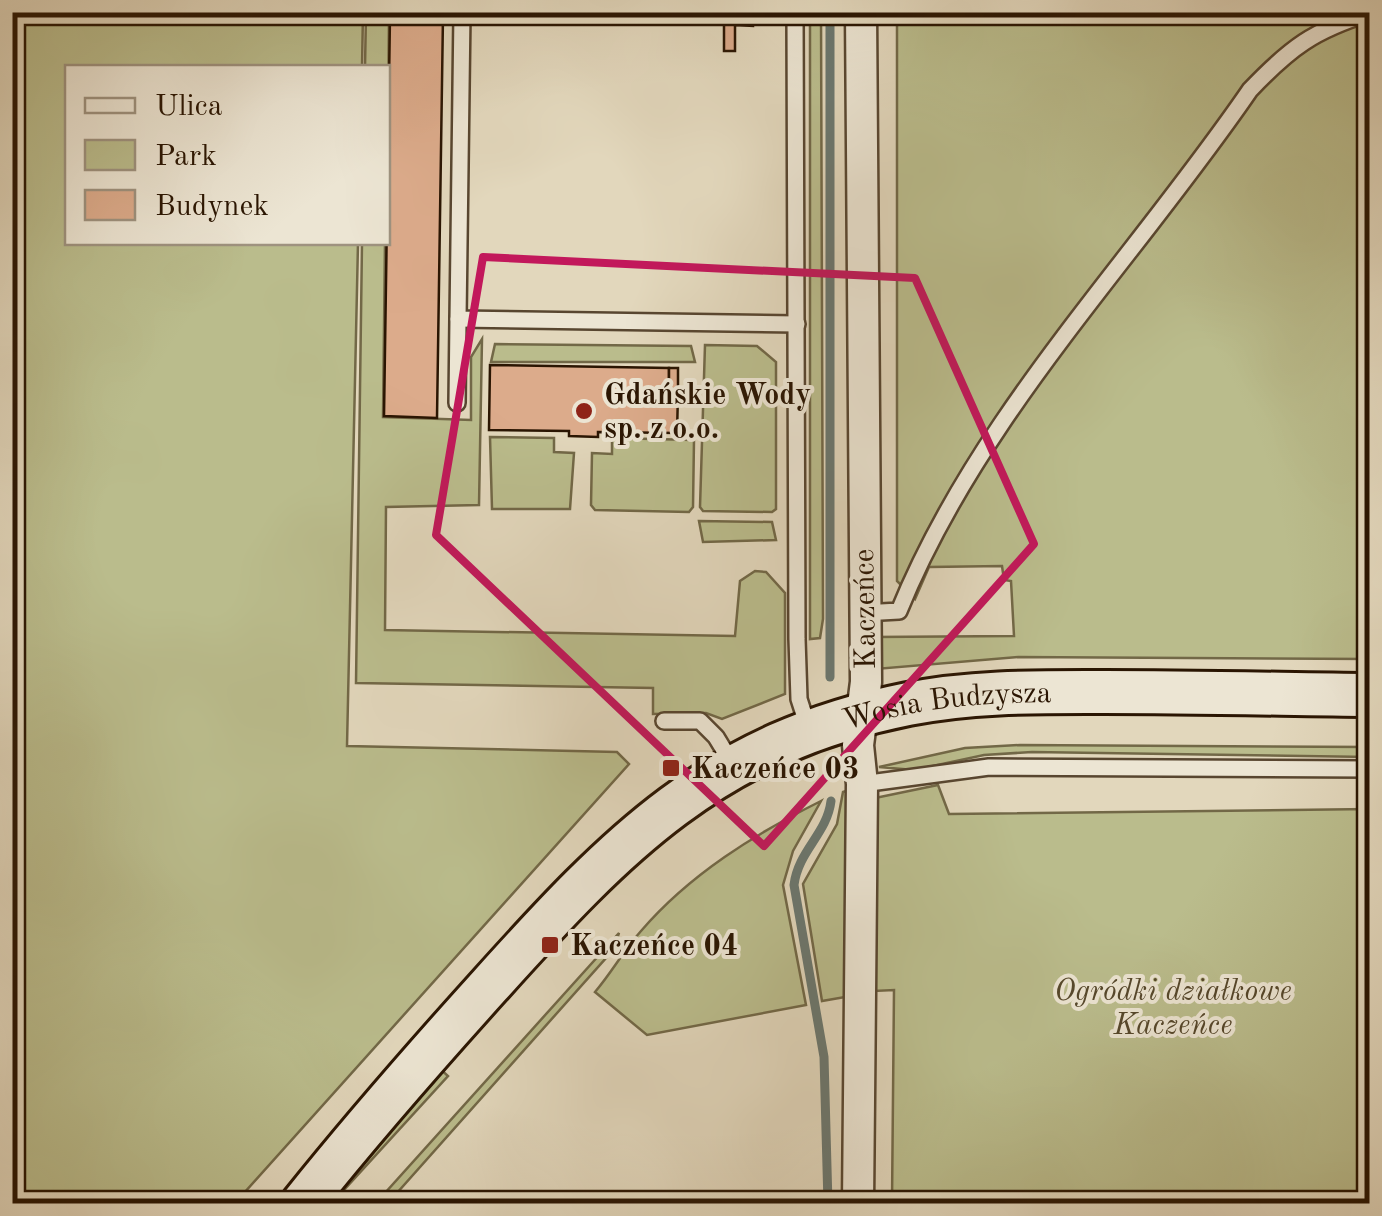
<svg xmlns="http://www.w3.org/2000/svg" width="1382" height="1216" font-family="'Old Standard TT',serif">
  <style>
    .green { fill: #babc8c; stroke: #726847; stroke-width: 2.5 }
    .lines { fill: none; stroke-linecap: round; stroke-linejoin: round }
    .stream { stroke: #6b776f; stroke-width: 9 }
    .building { fill: #dcab8b; stroke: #2a1502; stroke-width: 2.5 }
    .lane-casing { stroke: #584630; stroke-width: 20 }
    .street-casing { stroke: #584630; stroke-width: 35 }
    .secondary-casing { stroke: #2a1502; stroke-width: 48 }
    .lane { stroke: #ece5d3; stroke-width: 15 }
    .street { stroke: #ece5d3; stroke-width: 30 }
    .secondary { stroke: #ece5d3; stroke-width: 42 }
    .marked { fill: none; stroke: #c2185b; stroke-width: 8; stroke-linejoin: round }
    .poi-dot { fill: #8f2418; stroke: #ece5d3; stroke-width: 4 }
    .labels { text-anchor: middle; stroke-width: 8; stroke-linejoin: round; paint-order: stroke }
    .poi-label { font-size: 30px; font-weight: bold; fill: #2a1502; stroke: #ece5d3; text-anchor: start }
    .street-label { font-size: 30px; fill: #2a1502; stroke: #ece5d3 }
    .park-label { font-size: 30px; font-style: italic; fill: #55472b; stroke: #ece5d3 }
  </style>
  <rect width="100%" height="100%" fill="#e2d7bc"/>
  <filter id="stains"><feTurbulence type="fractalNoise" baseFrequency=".002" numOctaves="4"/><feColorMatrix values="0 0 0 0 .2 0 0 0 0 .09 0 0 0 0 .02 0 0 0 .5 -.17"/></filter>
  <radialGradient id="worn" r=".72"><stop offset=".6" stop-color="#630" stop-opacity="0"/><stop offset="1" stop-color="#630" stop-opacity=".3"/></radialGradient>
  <!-- green -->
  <g class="green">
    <polygon points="12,13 363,13 362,67 68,68 68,242 358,243 347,746 617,752 629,764 235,1203 13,1203"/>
    <polygon points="366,13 389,13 388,125 388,68 365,67"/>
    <polygon points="810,13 821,13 823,619 820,638 810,639"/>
    <polygon points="897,13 1369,13 1369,659 1018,657 876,669 873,637 1014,636 1011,581 1004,580 1002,566 929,567 915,599 897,581"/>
    <polygon points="362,243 385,243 383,417 471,420 471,357 482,339 479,505 386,507 385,630 735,636 740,581 755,571 766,572 785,593 785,694 722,719 706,713 653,714 653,688 356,683"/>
    <polygon points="495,344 691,346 695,362 491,362"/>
    <polygon points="705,345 757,346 776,362 776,509 772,512 703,511 700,507"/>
    <polygon points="490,437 554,438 554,452 574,453 570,509 492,509"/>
    <polygon points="612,438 694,440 693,507 689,512 595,510 591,505 592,453 612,454"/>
    <polygon points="699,521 772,522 776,540 703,542"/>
    <polygon points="1020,745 1370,747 1369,757 1032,752 984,755 914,770 879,767 965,748"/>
    <polygon points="938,785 949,814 1369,809 1369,1203 892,1203 894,990 874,991 875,798"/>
    <polygon points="849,790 851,996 822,1001 803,884 837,824 843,792"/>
    <path d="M821 801 793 851 783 885 806 1005 647 1035 595 992C612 972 624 950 641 931 690 874 755 834 821 801Z"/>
    <polygon points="619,933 614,949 388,1203 376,1203"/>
    <polygon points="436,1065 448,1076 332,1203 320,1204"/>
  </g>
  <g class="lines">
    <!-- stream -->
    <g class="stream">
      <polyline points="830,12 830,677"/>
      <path d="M828 1204 824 1057 794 885C798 851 827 834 831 801"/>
    </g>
  </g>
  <!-- building -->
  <g class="building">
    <polygon points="724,14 753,14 753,26 735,25 735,51 724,51"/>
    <polygon points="390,16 443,16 437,418 384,416"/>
    <polygon points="490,365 669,368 669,393 678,393 677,433 598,432 598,437 569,436 569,431 489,430"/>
    <rect x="669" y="368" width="9" height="25"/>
  </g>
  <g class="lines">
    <!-- lane casing -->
    <g class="lane-casing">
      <g id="lane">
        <polyline points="462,12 458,319 797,324"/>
        <polyline points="795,12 797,639 799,699 809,730"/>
        <polyline points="457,403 458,319"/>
        <path d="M863 613 899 611C978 416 1133 261 1250 90 1290 48 1314 30 1370 13"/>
        <polyline points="664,721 700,721 716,737 733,765"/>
        <polyline points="862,784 989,767 1370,769"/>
      </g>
    </g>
    <!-- street casing -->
    <g class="street-casing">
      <polyline id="street" points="858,1204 862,784 858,745 866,682 861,12"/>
    </g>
    <!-- secondary casing -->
    <g class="secondary-casing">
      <g id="secondary">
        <path id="s1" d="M302 1204C362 1129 425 1057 490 985 617 844 713 743 908 704 972 691 1039 692 1104 692 1193 692 1281 694 1370 695"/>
      </g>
    </g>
    <!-- lane -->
    <use href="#lane" class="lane"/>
    <!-- street -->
    <use href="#street" class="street"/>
    <!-- secondary -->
    <use href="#secondary" class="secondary"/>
  </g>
  <!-- marked area -->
  <path class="marked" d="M483 257 915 278 1034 544 764 846 436 535Z"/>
  <!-- markers -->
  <g class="poi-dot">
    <circle cx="584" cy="411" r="10"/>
    <rect x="661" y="758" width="20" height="20" rx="5"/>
    <rect x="540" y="935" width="20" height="20" rx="5"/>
  </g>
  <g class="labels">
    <!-- poi labels -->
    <g class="poi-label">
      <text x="604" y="404">Gdańskie Wody<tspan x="604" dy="34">sp. z o.o.</tspan></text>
      <text x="691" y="778">Kaczeńce 03</text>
      <text x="570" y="955">Kaczeńce 04</text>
    </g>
    <!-- street labels -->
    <g class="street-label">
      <text transform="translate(864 609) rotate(-91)" y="10">Kaczeńce</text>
      <text dy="10" stroke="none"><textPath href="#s1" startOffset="842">Wosia Budzysza</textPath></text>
    </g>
    <!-- park labels -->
    <g class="park-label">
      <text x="1173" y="1000">Ogródki działkowe<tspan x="1173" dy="34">Kaczeńce</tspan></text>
    </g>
  </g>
  <!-- margin -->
  <rect width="1382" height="1216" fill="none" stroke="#e2d7bc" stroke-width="50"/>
  <rect x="15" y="15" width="1352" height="1186" fill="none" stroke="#2a1502" stroke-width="5"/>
  <rect x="25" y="25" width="1332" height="1166" fill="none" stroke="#2a1502" stroke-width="2.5"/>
  <!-- legend -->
  <rect x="65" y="65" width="325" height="180" fill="#ece5d3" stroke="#9e927f" stroke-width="2.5"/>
  <rect x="85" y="98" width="50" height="15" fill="#ece5d3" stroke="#9e927f" stroke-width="2.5"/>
  <text x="155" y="115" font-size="30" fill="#2a1502">Ulica</text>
  <rect x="85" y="140" width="50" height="30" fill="#babc8c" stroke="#9e927f" stroke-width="2.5"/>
  <text x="155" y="165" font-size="30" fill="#2a1502">Park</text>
  <rect x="85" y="190" width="50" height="30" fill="#dcab8b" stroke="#9e927f" stroke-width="2.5"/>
  <text x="155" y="215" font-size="30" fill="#2a1502">Budynek</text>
  <rect width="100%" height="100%" filter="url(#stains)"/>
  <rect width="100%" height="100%" fill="url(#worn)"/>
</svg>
